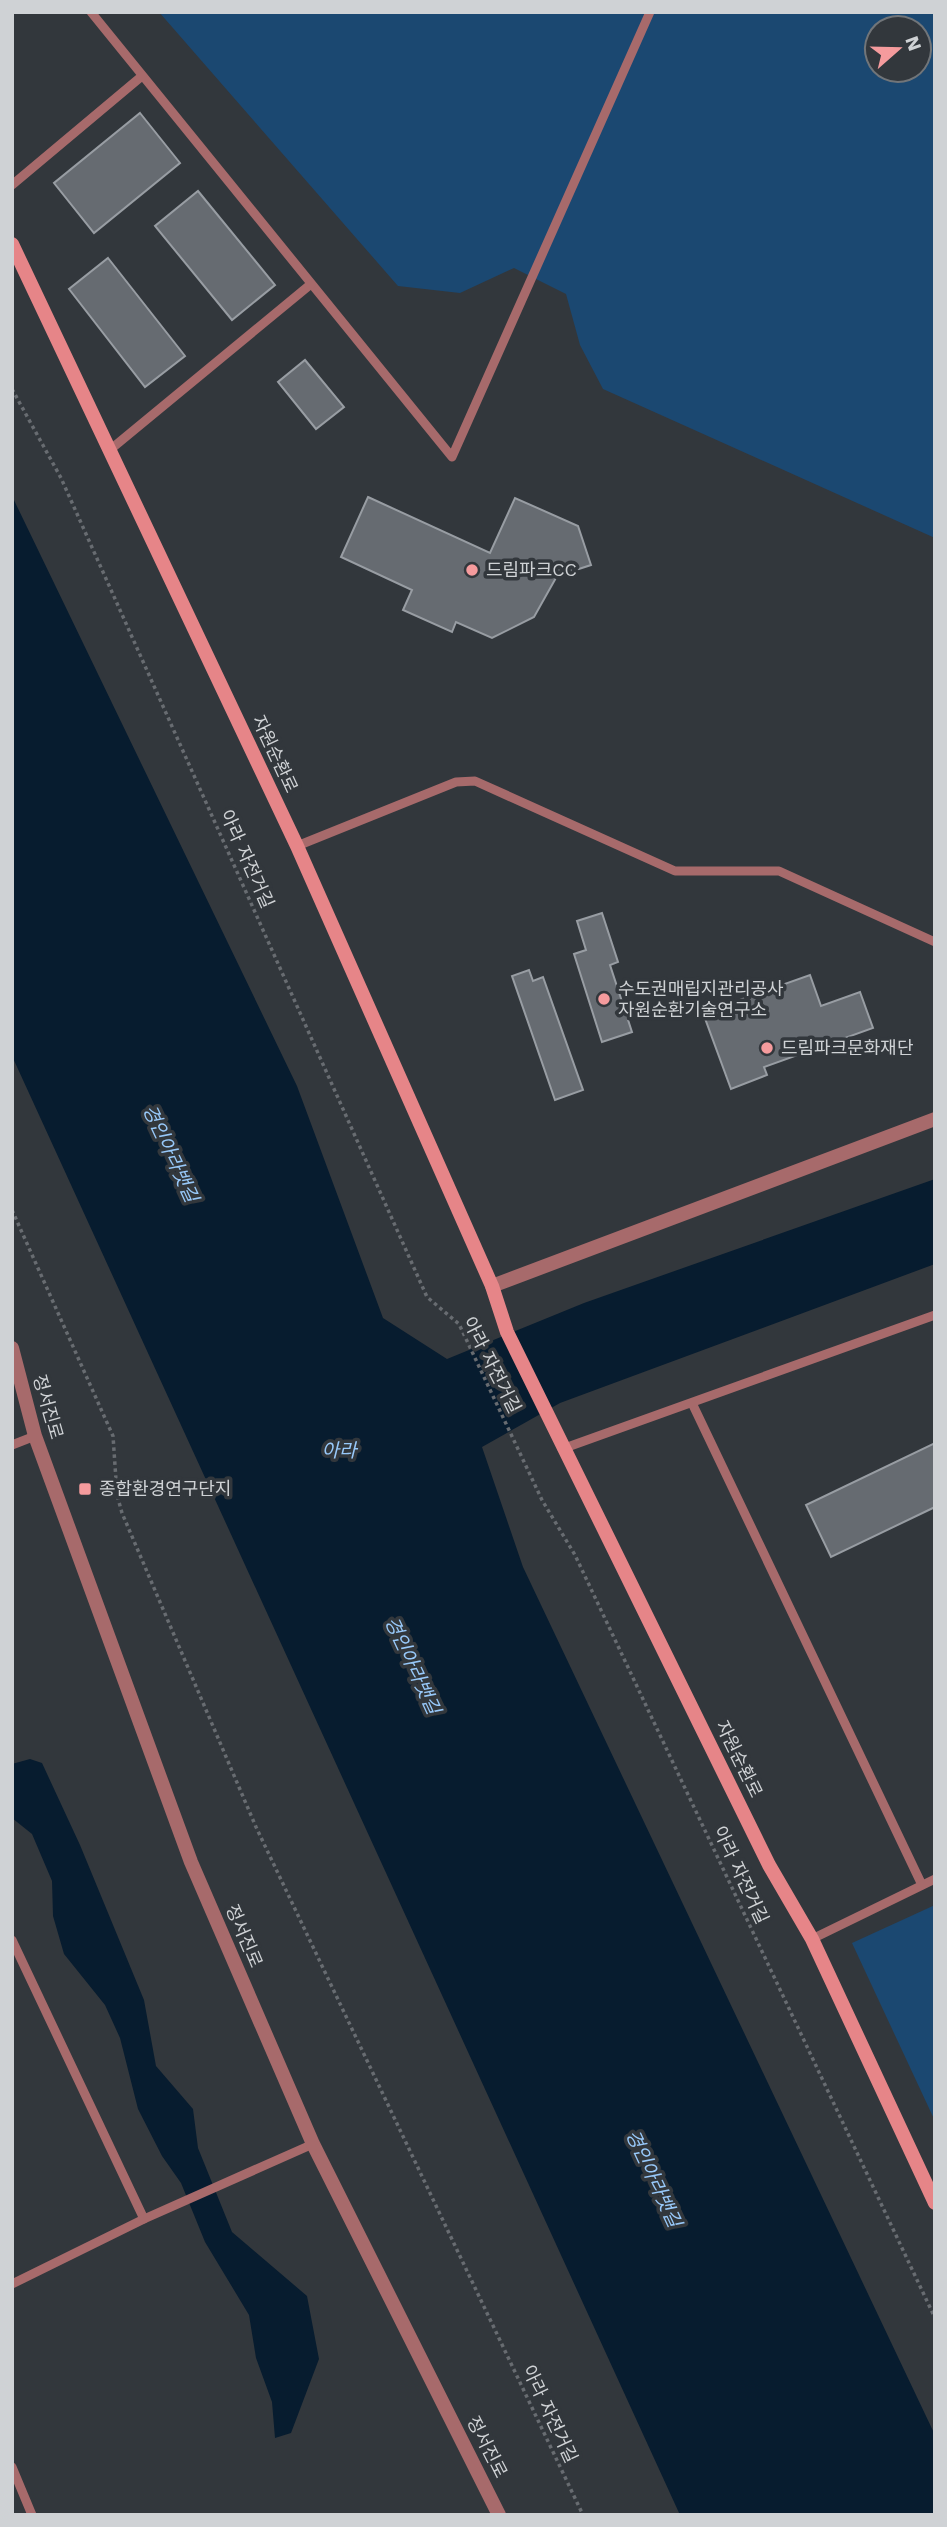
<svg xmlns="http://www.w3.org/2000/svg" width="947" height="2527" font-family="'Work Sans','Noto Sans KR',sans-serif">
  <style>
    .green { fill: #1b4871; fill-rule: evenodd }
    .water { fill: #071c2f }
    .building { fill: #666b71; stroke: #989da3; stroke-width: 2 }
    .lines { fill: none; stroke-linecap: round; stroke-linejoin: round }
    .path { stroke: #686c71; stroke-width: 3.5; stroke-dasharray: 3.5 3.5; stroke-linecap: butt }
    .service { stroke: #a76a6b; stroke-width: 9 }
    .minor { stroke: #a76a6b; stroke-width: 14 }
    .tertiary { stroke: #a76a6b; stroke-width: 14 }
    .secondary { stroke: #e68588; stroke-width: 14 }
    .poi-dot { fill: #f59b9d; stroke: #32373c; stroke-width: 2.5 }
    .labels { text-anchor: middle; stroke-width: 7; stroke-linejoin: round; paint-order: stroke }
    .poi-label { font-size: 18px; fill: #cfd2d5; stroke: #32373c; text-anchor: start }
    .street-label { font-size: 18px; fill: #cfd2d5; stroke: #32373c }
    .water-label { font-size: 19px; font-style: italic; fill: #98c9fa; stroke: #32373c }
  </style>
  <rect width="100%" height="100%" fill="#32373c"/>
  <!-- green -->
  <g class="green">
    <path d="M159 12H935V538L603 389 580 345 566 294 514 268 460 293 398 286ZM877 28H919V70H877Z"/>
    <polygon points="935,1905 935,2121 852,1943"/>
  </g>
  <!-- water -->
  <g class="water">
    <polygon points="12,496 297,1086 383,1318 447,1359 584,1303 935,1179 935,1264 560,1403 482,1447 523,1567 935,2435 935,2515 680,2515 12,1056"/>
    <polygon points="30,1759 42,1763 80,1845 144,2000 156,2066 193,2109 198,2148 232,2232 307,2296 319,2359 291,2433 275,2438 272,2402 256,2358 249,2315 205,2242 181,2183 162,2156 138,2109 120,2038 105,2005 64,1954 53,1916 52,1881 32,1834 12,1818 12,1764"/>
  </g>
  <!-- building -->
  <g class="building">
    <polygon points="140,113 180,163 94,233 54,183"/>
    <polygon points="198,191 275,285 232,320 155,226"/>
    <polygon points="108,258 185,356 145,387 69,289"/>
    <polygon points="305,360 344,407 316,429 278,382"/>
    <polygon points="368,497 490,553 515,498 578,526 591,565 557,576 534,617 492,638 456,622 452,632 403,610 412,590 341,557"/>
    <polygon points="602,913 618,962 610,965 632,1032 602,1042 574,954 586,950 577,921"/>
    <polygon points="529,970 533,981 543,977 583,1090 555,1100 512,976"/>
    <polygon points="810,975 821,1006 860,992 873,1028 764,1067 767,1075 731,1089 703,1013"/>
    <polygon points="935,1443 935,1507 831,1557 806,1505"/>
  </g>
  <g class="lines">
    <!-- path -->
    <g class="path">
      <polyline points="12,389 61,478 427,1297 459,1324 542,1500 575,1555 935,2318"/>
      <polyline points="12,1210 113,1436 117,1495 122,1513 256,1827 583,2515"/>
    </g>
    <!-- service -->
    <g class="service">
      <polyline points="91,12 452,457 650,12"/>
      <polyline points="12,185 142,76"/>
      <polyline points="111,449 311,284"/>
      <polyline points="297,846 456,782 475,781 675,871 779,871 935,942"/>
      <polyline points="692,1403 922,1885"/>
      <polyline points="12,1445 35,1436"/>
      <polyline points="562,1449 935,1315"/>
      <polyline points="812,1939 935,1879"/>
      <polyline points="12,1940 144,2219"/>
      <polyline points="12,2284 144,2219 313,2144"/>
      <polyline points="12,2467 32,2515"/>
    </g>
    <!-- minor -->
    <polyline class="minor" points="492,1286 935,1119"/>
    <!-- tertiary -->
    <polyline class="tertiary" points="12,1348 35,1436 191,1862 313,2144 499,2515"/>
    <!-- secondary -->
    <polyline class="secondary" points="12,244 297,846 492,1286 507,1332 769,1865 812,1939 935,2203"/>
  </g>
  <!-- markers -->
  <g class="poi-dot">
    <circle cx="472" cy="570" r="7"/>
    <circle cx="604" cy="999" r="7"/>
    <circle cx="767" cy="1048" r="7"/>
    <rect x="78" y="1482" width="14" height="14" rx="3.5"/>
  </g>
  <g class="labels">
    <!-- poi labels -->
    <g class="poi-label">
      <text x="486" y="576">드림파크CC</text>
      <text x="618" y="995">수도권매립지관리공사<tspan x="618" dy="21">자원순환기술연구소</tspan></text>
      <text x="781" y="1054">드림파크문화재단</text>
      <text x="99" y="1495">종합환경연구단지</text>
    </g>
    <!-- street labels -->
    <g class="street-label">
      <text transform="translate(275 754) rotate(65)" y="6">자원순환로</text>
      <text transform="translate(247 859) rotate(66)" y="6">아라 자전거길</text>
      <text transform="translate(492 1365) rotate(63)" y="6">아라 자전거길</text>
      <text transform="translate(48 1407) rotate(74)" y="6">정서진로</text>
      <text transform="translate(739 1759) rotate(64)" y="6">자원순환로</text>
      <text transform="translate(741 1875) rotate(65)" y="6">아라 자전거길</text>
      <text transform="translate(244 1936) rotate(67)" y="6">정서진로</text>
      <text transform="translate(550 2414) rotate(65)" y="6">아라 자전거길</text>
      <text transform="translate(487 2447) rotate(63)" y="6">정서진로</text>
    </g>
    <!-- water labels -->
    <g class="water-label">
      <text transform="translate(171 1153) rotate(65)" y="7">경인아라뱃길</text>
      <text x="339" y="1457">아라</text>
      <text transform="translate(413 1665) rotate(65)" y="7">경인아라뱃길</text>
      <text transform="translate(654 2178) rotate(65)" y="7">경인아라뱃길</text>
    </g>
  </g>
  <!-- border -->
  <rect width="947" height="2527" fill="none" stroke="#cfd2d5" stroke-width="28"/>
  <!-- north arrow -->
  <g transform="translate(898 49) rotate(70)"><circle r="33" fill="#32373c" stroke="#717579" stroke-width="2"/>
  <path d="M0-5L12 26L0 18L-12 26Z" fill="#f59b9d"/>
  <text y="-10" font-size="19" font-weight="bold" text-anchor="middle" fill="#cfd2d5">N</text>
  </g>
</svg>
